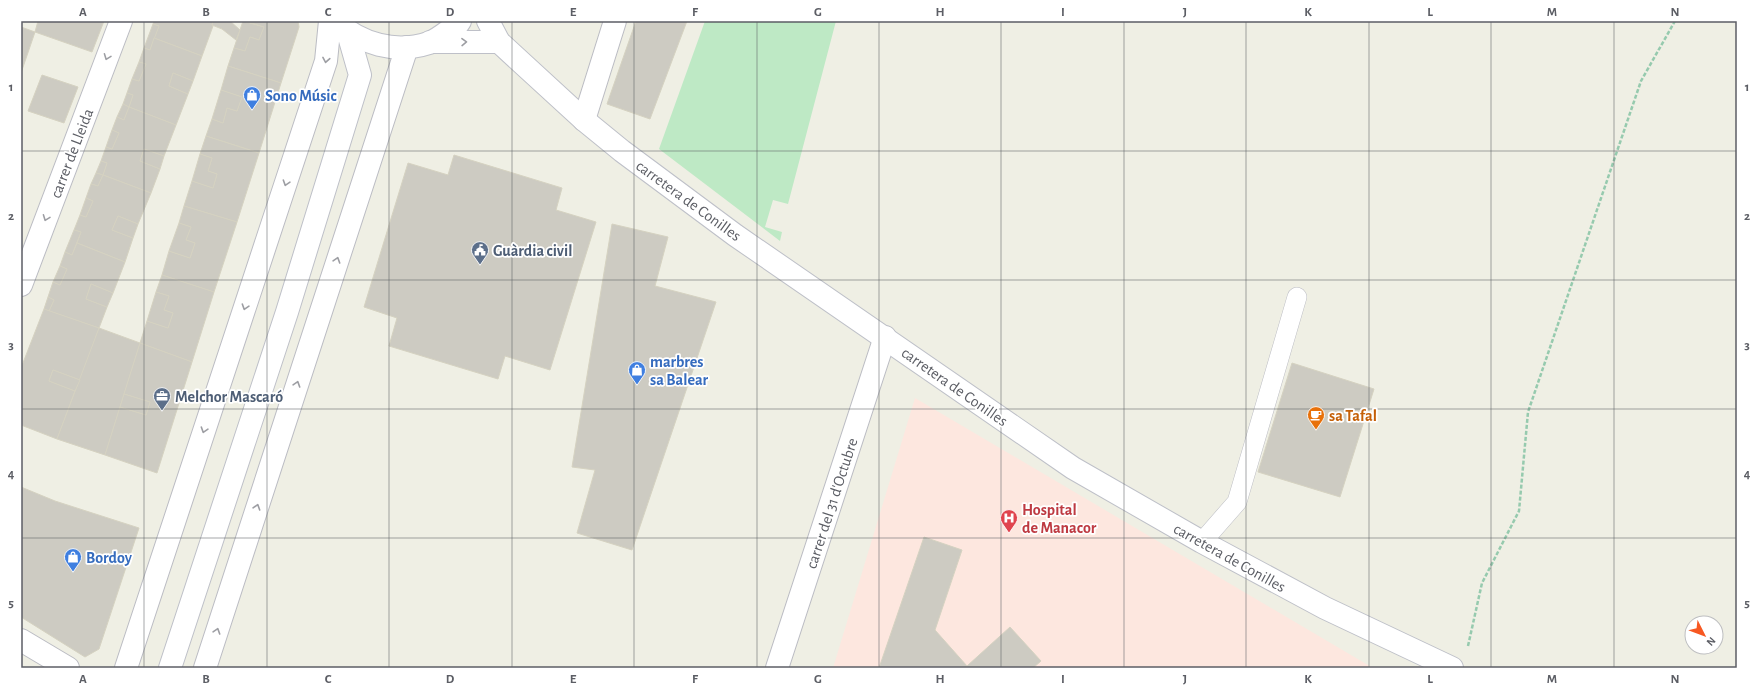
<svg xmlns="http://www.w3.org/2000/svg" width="1758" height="689" font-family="'Alegreya Sans',sans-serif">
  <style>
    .medical { fill: #fde7df }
    .green { fill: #bee9c5 }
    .building { fill: #cdcbc2; stroke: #d5d2c1 }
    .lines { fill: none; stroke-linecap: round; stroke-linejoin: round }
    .lane-casing { stroke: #bbbcc3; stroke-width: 20 }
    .street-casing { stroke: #bbbcc3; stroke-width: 24 }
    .secondary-casing { stroke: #bec0c8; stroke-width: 24 }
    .path { stroke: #96caae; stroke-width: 2.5; stroke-dasharray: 4 2; stroke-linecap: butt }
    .lane { stroke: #fff; stroke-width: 19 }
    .street { stroke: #fff; stroke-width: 22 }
    .secondary { stroke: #fff; stroke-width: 22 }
    .oneway { stroke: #9d9ea3 }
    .grid { fill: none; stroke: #5c5e65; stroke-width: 1; stroke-opacity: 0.55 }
    .labels { text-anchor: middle; stroke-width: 3.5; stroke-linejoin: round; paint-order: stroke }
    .shop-label { font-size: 16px; font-weight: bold; fill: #366cbe; stroke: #fff; text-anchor: start }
    .street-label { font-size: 16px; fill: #5c5e65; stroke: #fff }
    .service-label { font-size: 16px; font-weight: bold; fill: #4e5e75; stroke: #fff; text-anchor: start }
    .food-label { font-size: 16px; font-weight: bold; fill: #c56008; stroke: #fff; text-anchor: start }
    .health-label { font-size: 16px; font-weight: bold; fill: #be3a42; stroke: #fff; text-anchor: start }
    .neatline { fill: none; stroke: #5c5e65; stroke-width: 1.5 }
    .grid-label { font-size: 13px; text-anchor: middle; font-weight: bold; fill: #5c5e65 }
  </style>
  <rect width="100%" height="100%" fill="#efefe4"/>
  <!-- medical -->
  <polygon class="medical" points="915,398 1373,668 833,668"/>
  <!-- green -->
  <polygon class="green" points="705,21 836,21 788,204 773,200 765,227 782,232 780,241 659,149"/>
  <!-- building -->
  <g class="building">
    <polygon points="38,21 104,21 92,52 35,32"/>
    <polygon points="154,21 213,21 212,25 213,26 202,56 154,38 159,26 153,24"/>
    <polygon points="213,21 230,21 240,30 236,40 222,29 212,25"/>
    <polygon points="243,21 264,27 259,40 250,37 245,51 234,48"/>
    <polygon points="245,21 298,21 299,27 281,83 228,66 234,48 245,51 250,37 259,40 264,27"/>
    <polygon points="636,21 687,21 650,119 607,104"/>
    <polygon points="153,24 159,26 150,50 144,48"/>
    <polygon points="21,27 35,32 21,73"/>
    <polygon points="154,38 202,56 193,81 173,73 169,86 188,94 176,125 129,107 133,95 127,93 132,79 139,81 146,64 139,62 144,48 150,50"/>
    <polygon points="139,62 146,64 139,81 132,79"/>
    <polygon points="228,66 281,83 259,153 206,136 212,119 223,123 227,108 237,111 242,97 221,90"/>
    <polygon points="173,73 193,81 188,94 169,86"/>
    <polygon points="42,75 78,87 64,123 28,111"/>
    <polygon points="221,90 242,97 237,111 227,108 223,123 212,119"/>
    <polygon points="127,93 133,95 129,107 123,104"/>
    <polygon points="123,104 129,107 124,120 117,117"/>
    <polygon points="129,107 176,125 164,156 144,149 140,161 160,169 151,193 103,175 107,163 101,161 106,147 112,149 119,133 112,130 117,117 124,120"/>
    <polygon points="112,130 119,133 112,149 106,147"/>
    <polygon points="206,136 259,153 237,222 184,206 192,181 213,188 217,174 208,171 212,158 200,154"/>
    <polygon points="144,149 164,156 160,169 140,161"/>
    <polygon points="200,154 212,158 208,171 217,174 213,188 192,181"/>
    <polygon points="454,155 562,188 556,210 596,222 550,370 505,356 498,379 389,346 397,318 364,307 408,163 448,175"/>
    <polygon points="101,161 107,163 103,175 96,173"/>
    <polygon points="96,173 103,175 98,186 91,184"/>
    <polygon points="103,175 151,193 138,224 118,216 112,230 133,238 125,262 77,243 81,232 74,230 80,215 86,217 93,201 86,198 91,184 98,186"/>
    <polygon points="86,198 93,201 86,217 80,215"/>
    <polygon points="184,206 237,222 214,292 162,275 169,251 190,258 195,243 186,240 191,227 179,223"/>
    <polygon points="118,216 138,224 133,238 112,230"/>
    <polygon points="179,223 191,227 186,240 195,243 190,258 169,251"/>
    <polygon points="612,224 668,237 655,286 716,302 632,550 577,533 595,470 572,467"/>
    <polygon points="74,230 81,232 72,255 65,252"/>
    <polygon points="77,243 125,262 113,293 91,284 86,299 107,307 99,328 49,311 54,300 48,297 53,282 60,285 67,269 60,266 65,252 72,255"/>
    <polygon points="60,266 67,269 60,285 53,282"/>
    <polygon points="162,275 214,292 192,362 140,343 147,321 168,328 173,313 164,310 169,296 156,292"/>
    <polygon points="91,284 113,293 107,307 86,299"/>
    <polygon points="156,292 169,296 164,310 173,313 168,328 147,321"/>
    <polygon points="48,297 54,300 49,311 44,309"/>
    <polygon points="44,309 99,328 80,380 53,370 49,381 75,391 57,439 21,425 21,368"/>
    <polygon points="99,328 140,343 105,455 57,439"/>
    <polygon points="140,343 192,362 157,473 105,455 120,407 146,415 150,402 124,394"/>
    <polygon points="1292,363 1374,389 1340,497 1258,472"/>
    <polygon points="53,370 80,380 75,391 49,381"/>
    <polygon points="124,394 150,402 146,415 120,407"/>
    <polygon points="21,487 55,501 139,528 99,649 85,657 21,617"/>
    <polygon points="924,537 962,550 935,630 967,666 1010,627 1041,661 1033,668 879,668"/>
  </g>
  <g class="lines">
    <!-- lane casing -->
    <g class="lane-casing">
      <polyline id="lane" points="1202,542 1237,502 1297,297"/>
    </g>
    <!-- street casing -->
    <g class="street-casing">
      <g id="street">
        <polyline points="584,120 615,21"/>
        <polyline points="21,285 121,21"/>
        <polyline points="21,640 68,668"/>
        <polyline points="126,668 326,61 330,21"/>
        <polyline points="205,668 407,47"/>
        <polyline points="777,668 885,337"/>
      </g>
    </g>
    <!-- secondary casing -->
    <g class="secondary-casing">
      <g id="secondary">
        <path d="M335 21C361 44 395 54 429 43 439 39 449 30 458 24L460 21"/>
        <polyline points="488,21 499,42 584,120 622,151 735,235 1073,468 1202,542 1325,608 1452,668"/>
        <polyline points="430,42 499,42"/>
        <polyline points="170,668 287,312 360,75 348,33"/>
      </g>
    </g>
    <!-- path -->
    <polyline class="path" points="1468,646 1482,583 1519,511 1528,412 1641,81 1675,21"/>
    <!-- lane -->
    <use href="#lane" class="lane"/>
    <!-- street -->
    <use href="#street" class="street"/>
    <!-- secondary -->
    <use href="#secondary" class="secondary"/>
  </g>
  <!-- one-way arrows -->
  <defs><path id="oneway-chevron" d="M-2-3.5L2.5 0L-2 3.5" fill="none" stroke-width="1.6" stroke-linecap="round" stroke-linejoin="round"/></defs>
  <g class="oneway">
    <use href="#oneway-chevron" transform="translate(464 42) rotate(-1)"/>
    <use href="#oneway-chevron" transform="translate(107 57) rotate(111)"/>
    <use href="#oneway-chevron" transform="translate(326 60) rotate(100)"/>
    <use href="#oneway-chevron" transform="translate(286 183) rotate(108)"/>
    <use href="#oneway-chevron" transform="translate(46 218) rotate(111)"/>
    <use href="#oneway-chevron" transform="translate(337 260) rotate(-72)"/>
    <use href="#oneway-chevron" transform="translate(245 307) rotate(108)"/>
    <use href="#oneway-chevron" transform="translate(297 384) rotate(-72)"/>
    <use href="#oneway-chevron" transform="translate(204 430) rotate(108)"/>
    <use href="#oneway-chevron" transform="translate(257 507) rotate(-72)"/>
    <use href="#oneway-chevron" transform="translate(217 631) rotate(-72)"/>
  </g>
  <!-- grid -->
  <path class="grid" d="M144 21V668M267 21V668M389 21V668M512 21V668M634 21V668M757 21V668M879 21V668M1001 21V668M1124 21V668M1246 21V668M1369 21V668M1491 21V668M1614 21V668M21 151H1737M21 280H1737M21 409H1737M21 538H1737"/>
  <!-- icons -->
  <defs>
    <g id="shop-pin" transform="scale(0.9)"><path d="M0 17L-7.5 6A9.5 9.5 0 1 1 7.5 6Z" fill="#3f7fe0" stroke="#fff"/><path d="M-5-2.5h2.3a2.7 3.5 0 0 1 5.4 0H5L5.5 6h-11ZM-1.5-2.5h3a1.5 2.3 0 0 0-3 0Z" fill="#fff"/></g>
    <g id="civic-pin" transform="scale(0.9)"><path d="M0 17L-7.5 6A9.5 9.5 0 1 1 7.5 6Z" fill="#5c6f8a" stroke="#fff"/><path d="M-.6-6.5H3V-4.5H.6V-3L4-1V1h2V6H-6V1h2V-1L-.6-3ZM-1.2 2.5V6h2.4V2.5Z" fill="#fff"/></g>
    <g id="office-pin" transform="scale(0.9)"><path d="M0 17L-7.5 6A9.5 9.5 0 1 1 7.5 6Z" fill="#5c6f8a" stroke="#fff"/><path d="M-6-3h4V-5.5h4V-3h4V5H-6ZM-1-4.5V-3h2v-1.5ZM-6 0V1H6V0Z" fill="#fff"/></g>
    <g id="cafe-pin" transform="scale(0.9)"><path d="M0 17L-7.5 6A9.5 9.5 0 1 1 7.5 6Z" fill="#e8710a" stroke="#fff"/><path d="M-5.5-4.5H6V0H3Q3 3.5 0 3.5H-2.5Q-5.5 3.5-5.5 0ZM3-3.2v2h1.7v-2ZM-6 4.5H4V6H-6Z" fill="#fff"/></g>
    <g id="hospital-pin" transform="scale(0.9)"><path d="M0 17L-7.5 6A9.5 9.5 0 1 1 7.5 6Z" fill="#e0444e" stroke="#fff"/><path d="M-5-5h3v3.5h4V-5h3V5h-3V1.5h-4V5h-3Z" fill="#fff"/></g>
  </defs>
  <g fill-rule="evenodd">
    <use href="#shop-pin" x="252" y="95"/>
    <use href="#civic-pin" x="480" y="250"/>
    <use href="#shop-pin" x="637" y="370"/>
    <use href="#office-pin" x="162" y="396"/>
    <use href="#cafe-pin" x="1316" y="415"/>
    <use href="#hospital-pin" x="1009" y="518"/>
    <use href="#shop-pin" x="73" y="557"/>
  </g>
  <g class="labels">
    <!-- shop labels -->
    <g class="shop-label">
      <text x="265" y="101">Sono Músic</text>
      <text x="650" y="367">marbres<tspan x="650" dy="18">sa Balear</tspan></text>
      <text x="86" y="563">Bordoy</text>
    </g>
    <!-- street labels -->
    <g class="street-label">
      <text transform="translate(71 153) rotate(-69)" y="6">carrer de Lleida</text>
      <text transform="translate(689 200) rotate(36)" y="6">carretera de Conilles</text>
      <text transform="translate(955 386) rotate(35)" y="6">carretera de Conilles</text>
      <text transform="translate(831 503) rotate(-72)" y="6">carrer del 31 d'Octubre</text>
      <text transform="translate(1230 557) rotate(29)" y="6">carretera de Conilles</text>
    </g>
    <!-- service labels -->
    <g class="service-label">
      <text x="493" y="256">Guàrdia civil</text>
      <text x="175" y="402">Melchor Mascaró</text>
    </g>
    <!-- food labels -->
    <g class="food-label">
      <text x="1329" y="421">sa Tafal</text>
    </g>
    <!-- health labels -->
    <g class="health-label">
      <text x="1022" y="515">Hospital<tspan x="1022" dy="18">de Manacor</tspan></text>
    </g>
  </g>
  <!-- border -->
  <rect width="1758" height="689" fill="none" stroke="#ffffff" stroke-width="44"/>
  <!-- north arrow -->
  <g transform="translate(1704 635) rotate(132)"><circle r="19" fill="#ffffff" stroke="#bebfc1"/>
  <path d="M0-3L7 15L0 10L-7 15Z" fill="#f75822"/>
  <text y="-6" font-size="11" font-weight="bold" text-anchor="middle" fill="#5c5e65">N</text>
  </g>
  <rect x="22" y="22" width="1714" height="645" class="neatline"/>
  <g class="grid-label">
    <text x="83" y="16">A</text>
    <text x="206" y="16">B</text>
    <text x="328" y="16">C</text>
    <text x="450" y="16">D</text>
    <text x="573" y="16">E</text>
    <text x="695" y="16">F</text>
    <text x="818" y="16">G</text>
    <text x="940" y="16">H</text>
    <text x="1063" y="16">I</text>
    <text x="1185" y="16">J</text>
    <text x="1308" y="16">K</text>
    <text x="1430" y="16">L</text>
    <text x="1552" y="16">M</text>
    <text x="1675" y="16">N</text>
    <text x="11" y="91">1</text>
    <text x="1747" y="91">1</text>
    <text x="11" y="220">2</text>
    <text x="1747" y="220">2</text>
    <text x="11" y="349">3</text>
    <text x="1747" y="349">3</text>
    <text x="11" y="478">4</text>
    <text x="1747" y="478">4</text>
    <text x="11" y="607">5</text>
    <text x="1747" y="607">5</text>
    <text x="83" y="683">A</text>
    <text x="206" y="683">B</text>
    <text x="328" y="683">C</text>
    <text x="450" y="683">D</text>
    <text x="573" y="683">E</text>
    <text x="695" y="683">F</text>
    <text x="818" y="683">G</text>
    <text x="940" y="683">H</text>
    <text x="1063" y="683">I</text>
    <text x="1185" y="683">J</text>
    <text x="1308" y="683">K</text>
    <text x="1430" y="683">L</text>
    <text x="1552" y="683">M</text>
    <text x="1675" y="683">N</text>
  </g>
</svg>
